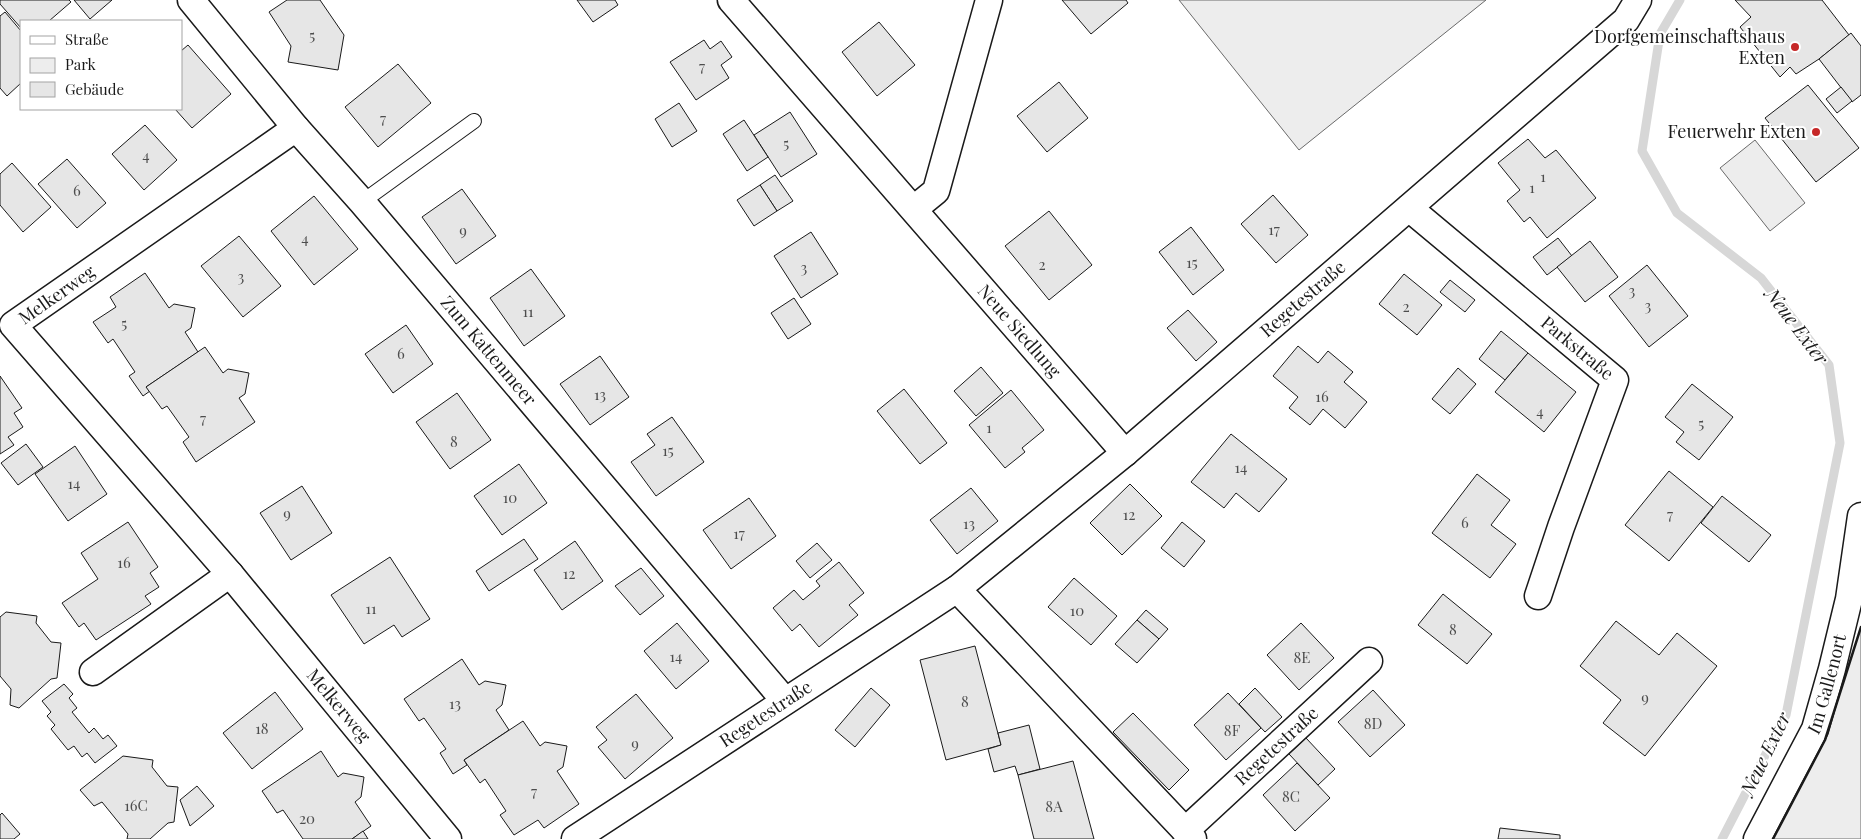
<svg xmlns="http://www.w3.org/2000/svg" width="1861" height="839" font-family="'Playfair Display',serif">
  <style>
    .green { fill: #ededed; stroke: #6a6a6a }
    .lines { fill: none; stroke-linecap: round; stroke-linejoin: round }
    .stream { stroke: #d7d7d7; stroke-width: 9 }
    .building { fill: #e6e6e6; stroke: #1a1a1a }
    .lane-casing { stroke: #1a1a1a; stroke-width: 16 }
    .street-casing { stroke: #1a1a1a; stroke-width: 29 }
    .lane { stroke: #fff; stroke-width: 14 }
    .street { stroke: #fff; stroke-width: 26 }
    .wall { stroke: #1a1a1a; stroke-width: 2.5 }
    .poi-dot { fill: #c62828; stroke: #fff; stroke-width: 2 }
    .labels { text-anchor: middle; stroke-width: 4; stroke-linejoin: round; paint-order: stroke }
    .number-label { font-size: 15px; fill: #4d4d4d }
    .poi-label { font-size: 18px; fill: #1a1a1a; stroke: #fff; text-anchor: end }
    .street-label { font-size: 18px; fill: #1a1a1a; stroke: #fff }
    .water-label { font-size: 19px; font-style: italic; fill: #1a1a1a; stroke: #fff }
  </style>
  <rect width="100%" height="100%" fill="#fff"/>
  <!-- green -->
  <g class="green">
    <polygon points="1179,0 1486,0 1299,150"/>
    <polygon points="1755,140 1805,203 1770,231 1720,168"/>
    <polygon points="1861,627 1861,839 1773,839 1825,740"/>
  </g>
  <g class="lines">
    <!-- stream -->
    <polyline class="stream" points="1680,0 1660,34 1642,151 1677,213 1761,278 1829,365 1840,443 1786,715 1722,839"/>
  </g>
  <!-- building -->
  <g class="building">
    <polygon points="0,0 69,0 71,2 49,21 21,21 21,28 0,4"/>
    <polygon points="74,0 112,0 90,19"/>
    <polygon points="287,0 320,0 344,35 338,70 288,62 291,46 269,12"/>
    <polygon points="577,0 615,0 618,5 593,22"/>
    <polygon points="1062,0 1126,0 1128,3 1091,34"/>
    <polygon points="1735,0 1822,0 1849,35 1819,59 1796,74 1790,67 1780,77 1740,27 1751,17"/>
    <polygon points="5,12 21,31 21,83 7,96 0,88 0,16"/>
    <polygon points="879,22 915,65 877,96 842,52"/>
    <polygon points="1851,33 1861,46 1861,95 1852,102 1819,59"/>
    <polygon points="704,40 710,49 721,41 732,57 721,65 729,78 696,100 670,62"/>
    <polygon points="188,45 231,94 192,128 175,109 181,109 181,51"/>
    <polygon points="398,64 431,103 378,147 345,107"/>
    <polygon points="1059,82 1088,118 1047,152 1017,116"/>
    <polygon points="1808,85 1859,148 1816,182 1765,118"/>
    <polygon points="1841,87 1852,101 1837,113 1826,99"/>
    <polygon points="679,103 697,131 672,147 655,119"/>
    <polygon points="790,112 817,154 781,177 754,135"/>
    <polygon points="744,120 768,157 747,171 723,134"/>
    <polygon points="145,125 177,160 144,190 112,154"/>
    <polygon points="1528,139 1545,158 1556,150 1596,198 1547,238 1530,217 1524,222 1507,201 1520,190 1498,163"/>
    <polygon points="67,159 106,203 77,228 38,184"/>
    <polygon points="12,163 51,207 23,232 0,205 0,174"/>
    <polygon points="775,175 793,201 777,211 760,185"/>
    <polygon points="760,185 777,211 754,226 737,200"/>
    <polygon points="462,189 496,236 456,264 422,217"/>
    <polygon points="1273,195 1308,235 1276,263 1241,224"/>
    <polygon points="314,196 358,249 314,285 271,231"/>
    <polygon points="1049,211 1092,265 1049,300 1005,246"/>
    <polygon points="1191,227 1224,270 1193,295 1159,252"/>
    <polygon points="811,232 838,274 801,298 774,256"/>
    <polygon points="239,236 281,286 243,317 201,266"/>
    <polygon points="1558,238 1572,256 1547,275 1533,257"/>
    <polygon points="1590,241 1618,277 1585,302 1557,267"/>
    <polygon points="1647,265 1688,316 1649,347 1609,296"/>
    <polygon points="531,269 565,316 524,346 490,298"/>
    <polygon points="145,273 169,308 174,304 195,308 191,328 185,332 198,352 146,387 150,391 143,396 129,376 135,372 113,339 108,343 93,322 116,307 110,297"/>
    <polygon points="1404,274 1442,305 1417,335 1379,304"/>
    <polygon points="1450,280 1475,300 1465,312 1440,292"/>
    <polygon points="794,298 811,324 788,339 771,313"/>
    <polygon points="1188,310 1217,342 1196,361 1167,328"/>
    <polygon points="406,325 433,364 393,393 365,354"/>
    <polygon points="1501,331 1528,353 1505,380 1479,359"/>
    <polygon points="1298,346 1318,363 1328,351 1353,372 1344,382 1367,402 1345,428 1323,409 1310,425 1289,408 1298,397 1273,376"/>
    <polygon points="205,347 223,373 228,369 249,373 245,394 239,398 255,422 196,462 183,442 189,437 167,406 162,409 146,387"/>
    <polygon points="1528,353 1576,392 1544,432 1495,392"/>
    <polygon points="600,356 629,397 590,425 560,384"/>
    <polygon points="981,367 1003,393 976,416 954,391"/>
    <polygon points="1458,368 1476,384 1450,414 1432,399"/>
    <polygon points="0,376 22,408 14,413 23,427 8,437 14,445 0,454"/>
    <polygon points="1692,384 1733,417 1699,460 1676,442 1684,432 1665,417"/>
    <polygon points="904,389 947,443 920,464 877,411"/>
    <polygon points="1011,390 1044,430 1022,448 1025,452 1005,468 969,425"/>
    <polygon points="457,393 491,440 450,469 416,422"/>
    <polygon points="672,417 704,462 656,496 631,462 655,445 647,434"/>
    <polygon points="1231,434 1287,479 1259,512 1236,493 1224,508 1191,482"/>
    <polygon points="26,444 43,467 18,485 1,463"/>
    <polygon points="75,446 107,494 68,521 35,474"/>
    <polygon points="519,464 547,503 502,535 474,496"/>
    <polygon points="1669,471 1713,507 1669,561 1625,525"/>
    <polygon points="1477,474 1510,500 1491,525 1516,544 1490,578 1432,533"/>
    <polygon points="1130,484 1162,516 1122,555 1090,523"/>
    <polygon points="302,486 332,533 291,560 260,513"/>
    <polygon points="971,488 998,521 957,554 930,520"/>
    <polygon points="1722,496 1771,535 1749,562 1701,523"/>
    <polygon points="749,498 776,536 731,569 703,530"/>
    <polygon points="128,522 158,567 150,573 159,587 145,596 151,604 96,640 84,623 79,627 62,603 98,579 81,553"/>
    <polygon points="1182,522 1205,541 1184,567 1161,548"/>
    <polygon points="524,539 538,559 489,591 476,571"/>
    <polygon points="575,541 603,581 562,610 534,570"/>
    <polygon points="817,543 832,560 810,578 796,561"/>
    <polygon points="390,557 430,619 402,637 394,625 364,644 331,595"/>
    <polygon points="839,562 864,593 849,605 858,615 819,647 800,624 792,631 773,608 794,590 803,600 820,586 816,581"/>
    <polygon points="641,568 664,596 640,615 615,586"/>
    <polygon points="1074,578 1117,616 1091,645 1048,607"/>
    <polygon points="1443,594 1492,634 1467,664 1418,625"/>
    <polygon points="1146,610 1168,629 1159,639 1137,620"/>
    <polygon points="6,612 37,616 36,623 51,642 61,643 57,678 51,679 19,708 10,705 11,689 0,676 0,617"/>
    <polygon points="1137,620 1159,639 1137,663 1115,644"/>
    <polygon points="1616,621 1659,655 1677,633 1717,666 1645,756 1603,723 1621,700 1580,666"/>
    <polygon points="677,623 709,661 676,689 644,651"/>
    <polygon points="1301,623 1334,658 1299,690 1267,655"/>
    <polygon points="975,646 1001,745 946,760 920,660"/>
    <polygon points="462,659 479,685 485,681 506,685 502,705 496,710 509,730 464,760 467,765 453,774 440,753 446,749 424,718 419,721 404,699"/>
    <polygon points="64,684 73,694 69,698 77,708 72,712 89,733 94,728 103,739 108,735 117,746 95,763 87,753 82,757 74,746 68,750 51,729 55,725 47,716 51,712 42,701"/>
    <polygon points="871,688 890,705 855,747 835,730"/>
    <polygon points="1255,688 1282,717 1265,732 1239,704"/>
    <polygon points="1373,690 1405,725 1370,757 1338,722"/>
    <polygon points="275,692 303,729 252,769 223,733"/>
    <polygon points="1228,693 1261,728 1226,760 1194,725"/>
    <polygon points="636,694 673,738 625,779 598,747 607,740 596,727"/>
    <polygon points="1133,713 1189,770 1169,790 1113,732"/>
    <polygon points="523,721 540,746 545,742 567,746 563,767 557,771 579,804 544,828 538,820 514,835 500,815 506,811 485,779 480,783 464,760"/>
    <polygon points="1029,725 1040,769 1018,775 1015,766 994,772 988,749 1001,745 998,733"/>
    <polygon points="1306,738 1335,769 1318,785 1289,754"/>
    <polygon points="321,751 338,777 343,773 364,777 361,797 355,802 371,826 352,839 303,839 283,810 277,813 262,791"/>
    <polygon points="123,756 153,760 152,767 167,786 178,787 174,822 168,823 150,839 127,839 128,834 102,802 94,806 80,790"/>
    <polygon points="1073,761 1094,839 1034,839 1018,775"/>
    <polygon points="1297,763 1330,798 1295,831 1263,795"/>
    <polygon points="197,786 214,806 190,826 180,800"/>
    <polygon points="2,813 20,834 14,839 0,839 0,815"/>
    <polygon points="1500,828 1560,835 1560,839 1498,839"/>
    <polygon points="363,831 368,839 352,839"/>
  </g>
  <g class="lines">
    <!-- lane casing -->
    <g class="lane-casing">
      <polyline id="lane" points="362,202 474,121"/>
    </g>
    <!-- street casing -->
    <g class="street-casing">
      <g id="street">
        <path id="s1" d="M191 0 296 128 362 202 785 701"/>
        <path id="s2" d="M731 0 1125 453"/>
        <path id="s3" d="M296 128 13 325 230 574 448 839"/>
        <path id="s4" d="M1409 208 1615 380 1561 527 1538 596"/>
        <polyline points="914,209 936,191 989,0"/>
        <polyline points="957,589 1193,839"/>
        <polyline points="93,672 230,574"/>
        <path id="s5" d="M1185 831 1369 661"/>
        <path id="s6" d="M575 839 957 589 1125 453 1626 20 1638 0"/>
        <path id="s7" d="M1757 839 1815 729 1832 669 1849 599 1861 516"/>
      </g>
    </g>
    <!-- lane -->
    <use href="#lane" class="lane"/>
    <!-- street -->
    <use href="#street" class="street"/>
    <!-- wall -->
    <polyline class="wall" points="1773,839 1825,740 1861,627"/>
  </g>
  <!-- markers -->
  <g class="poi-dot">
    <circle cx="1795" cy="47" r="5"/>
    <circle cx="1816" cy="132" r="5"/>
  </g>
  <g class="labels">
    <!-- number labels -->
    <g class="number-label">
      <text x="312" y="41">5</text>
      <text x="702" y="72">7</text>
      <text x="383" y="124">7</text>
      <text x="786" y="149">5</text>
      <text x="146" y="161">4</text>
      <text x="1543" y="182">1</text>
      <text x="1532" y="193">1</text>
      <text x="77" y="196">6</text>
      <text x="1274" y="235">17</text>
      <text x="463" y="236">9</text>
      <text x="305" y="244">4</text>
      <text x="1192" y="268">15</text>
      <text x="1042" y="270">2</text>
      <text x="804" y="273">3</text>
      <text x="241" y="282">3</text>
      <text x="1632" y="296">3</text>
      <text x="1648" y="311">3</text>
      <text x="1406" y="312">2</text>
      <text x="528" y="317">11</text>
      <text x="124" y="329">5</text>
      <text x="401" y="359">6</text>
      <text x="600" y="400">13</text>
      <text x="1322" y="402">16</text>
      <text x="1540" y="417">4</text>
      <text x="203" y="424">7</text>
      <text x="1701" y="429">5</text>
      <text x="989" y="433">1</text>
      <text x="454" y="447">8</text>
      <text x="668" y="456">15</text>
      <text x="1241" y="473">14</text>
      <text x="74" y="489">14</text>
      <text x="510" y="503">10</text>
      <text x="287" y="519">9</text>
      <text x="1129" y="520">12</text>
      <text x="1670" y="520">7</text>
      <text x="1465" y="528">6</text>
      <text x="969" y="529">13</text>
      <text x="739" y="539">17</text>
      <text x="124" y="568">16</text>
      <text x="569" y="579">12</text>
      <text x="371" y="614">11</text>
      <text x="1077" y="616">10</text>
      <text x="1453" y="635">8</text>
      <text x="676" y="662">14</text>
      <text x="1302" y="663">8E</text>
      <text x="1645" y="703">9</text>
      <text x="965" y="707">8</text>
      <text x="455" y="709">13</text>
      <text x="1373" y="729">8D</text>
      <text x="262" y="734">18</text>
      <text x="1232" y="736">8F</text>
      <text x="635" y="749">9</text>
      <text x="534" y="797">7</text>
      <text x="1291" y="802">8C</text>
      <text x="136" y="811">16C</text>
      <text x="1054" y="812">8A</text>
      <text x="307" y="824">20</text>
    </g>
    <!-- poi labels -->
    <g class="poi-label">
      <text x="1785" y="43">Dorfgemeinschaftshaus<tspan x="1785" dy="21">Exten</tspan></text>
      <text x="1806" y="138">Feuerwehr Exten</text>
    </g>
    <!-- street labels -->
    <g class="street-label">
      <text transform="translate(57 295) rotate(-35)" y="6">Melkerweg</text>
      <text dy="6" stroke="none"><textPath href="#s6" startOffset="908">Regetestraße</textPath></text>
      <text dy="6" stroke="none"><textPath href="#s2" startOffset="439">Neue Siedlung</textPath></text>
      <text dy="6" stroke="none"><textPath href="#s4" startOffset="219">Parkstraße</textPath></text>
      <text dy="6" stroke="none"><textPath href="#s1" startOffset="460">Zum Kattenmeer</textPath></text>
      <text dy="6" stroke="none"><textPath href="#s7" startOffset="171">Im Gallenort</textPath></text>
      <text dy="6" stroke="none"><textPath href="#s3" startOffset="846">Melkerweg</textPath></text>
      <text dy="6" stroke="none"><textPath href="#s6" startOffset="228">Regetestraße</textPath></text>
      <text dy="6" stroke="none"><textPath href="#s5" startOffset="125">Regetestraße</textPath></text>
    </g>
    <!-- water labels -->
    <g class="water-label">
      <text transform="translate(1797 326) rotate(53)" y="7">Neue Exter</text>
      <text transform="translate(1765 754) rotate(-64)" y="7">Neue Exter</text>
    </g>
  </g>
  <!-- legend -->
  <rect x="20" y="20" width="162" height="90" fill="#ffffff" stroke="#a3a3a3"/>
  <rect x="30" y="36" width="25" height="8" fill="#ffffff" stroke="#a3a3a3"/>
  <text x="65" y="45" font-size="15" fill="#1a1a1a">Straße</text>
  <rect x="30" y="58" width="25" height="15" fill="#ededed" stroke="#a3a3a3"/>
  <text x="65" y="70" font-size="15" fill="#1a1a1a">Park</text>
  <rect x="30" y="82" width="25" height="15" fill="#e6e6e6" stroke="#a3a3a3"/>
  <text x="65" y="95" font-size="15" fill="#1a1a1a">Gebäude</text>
</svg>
